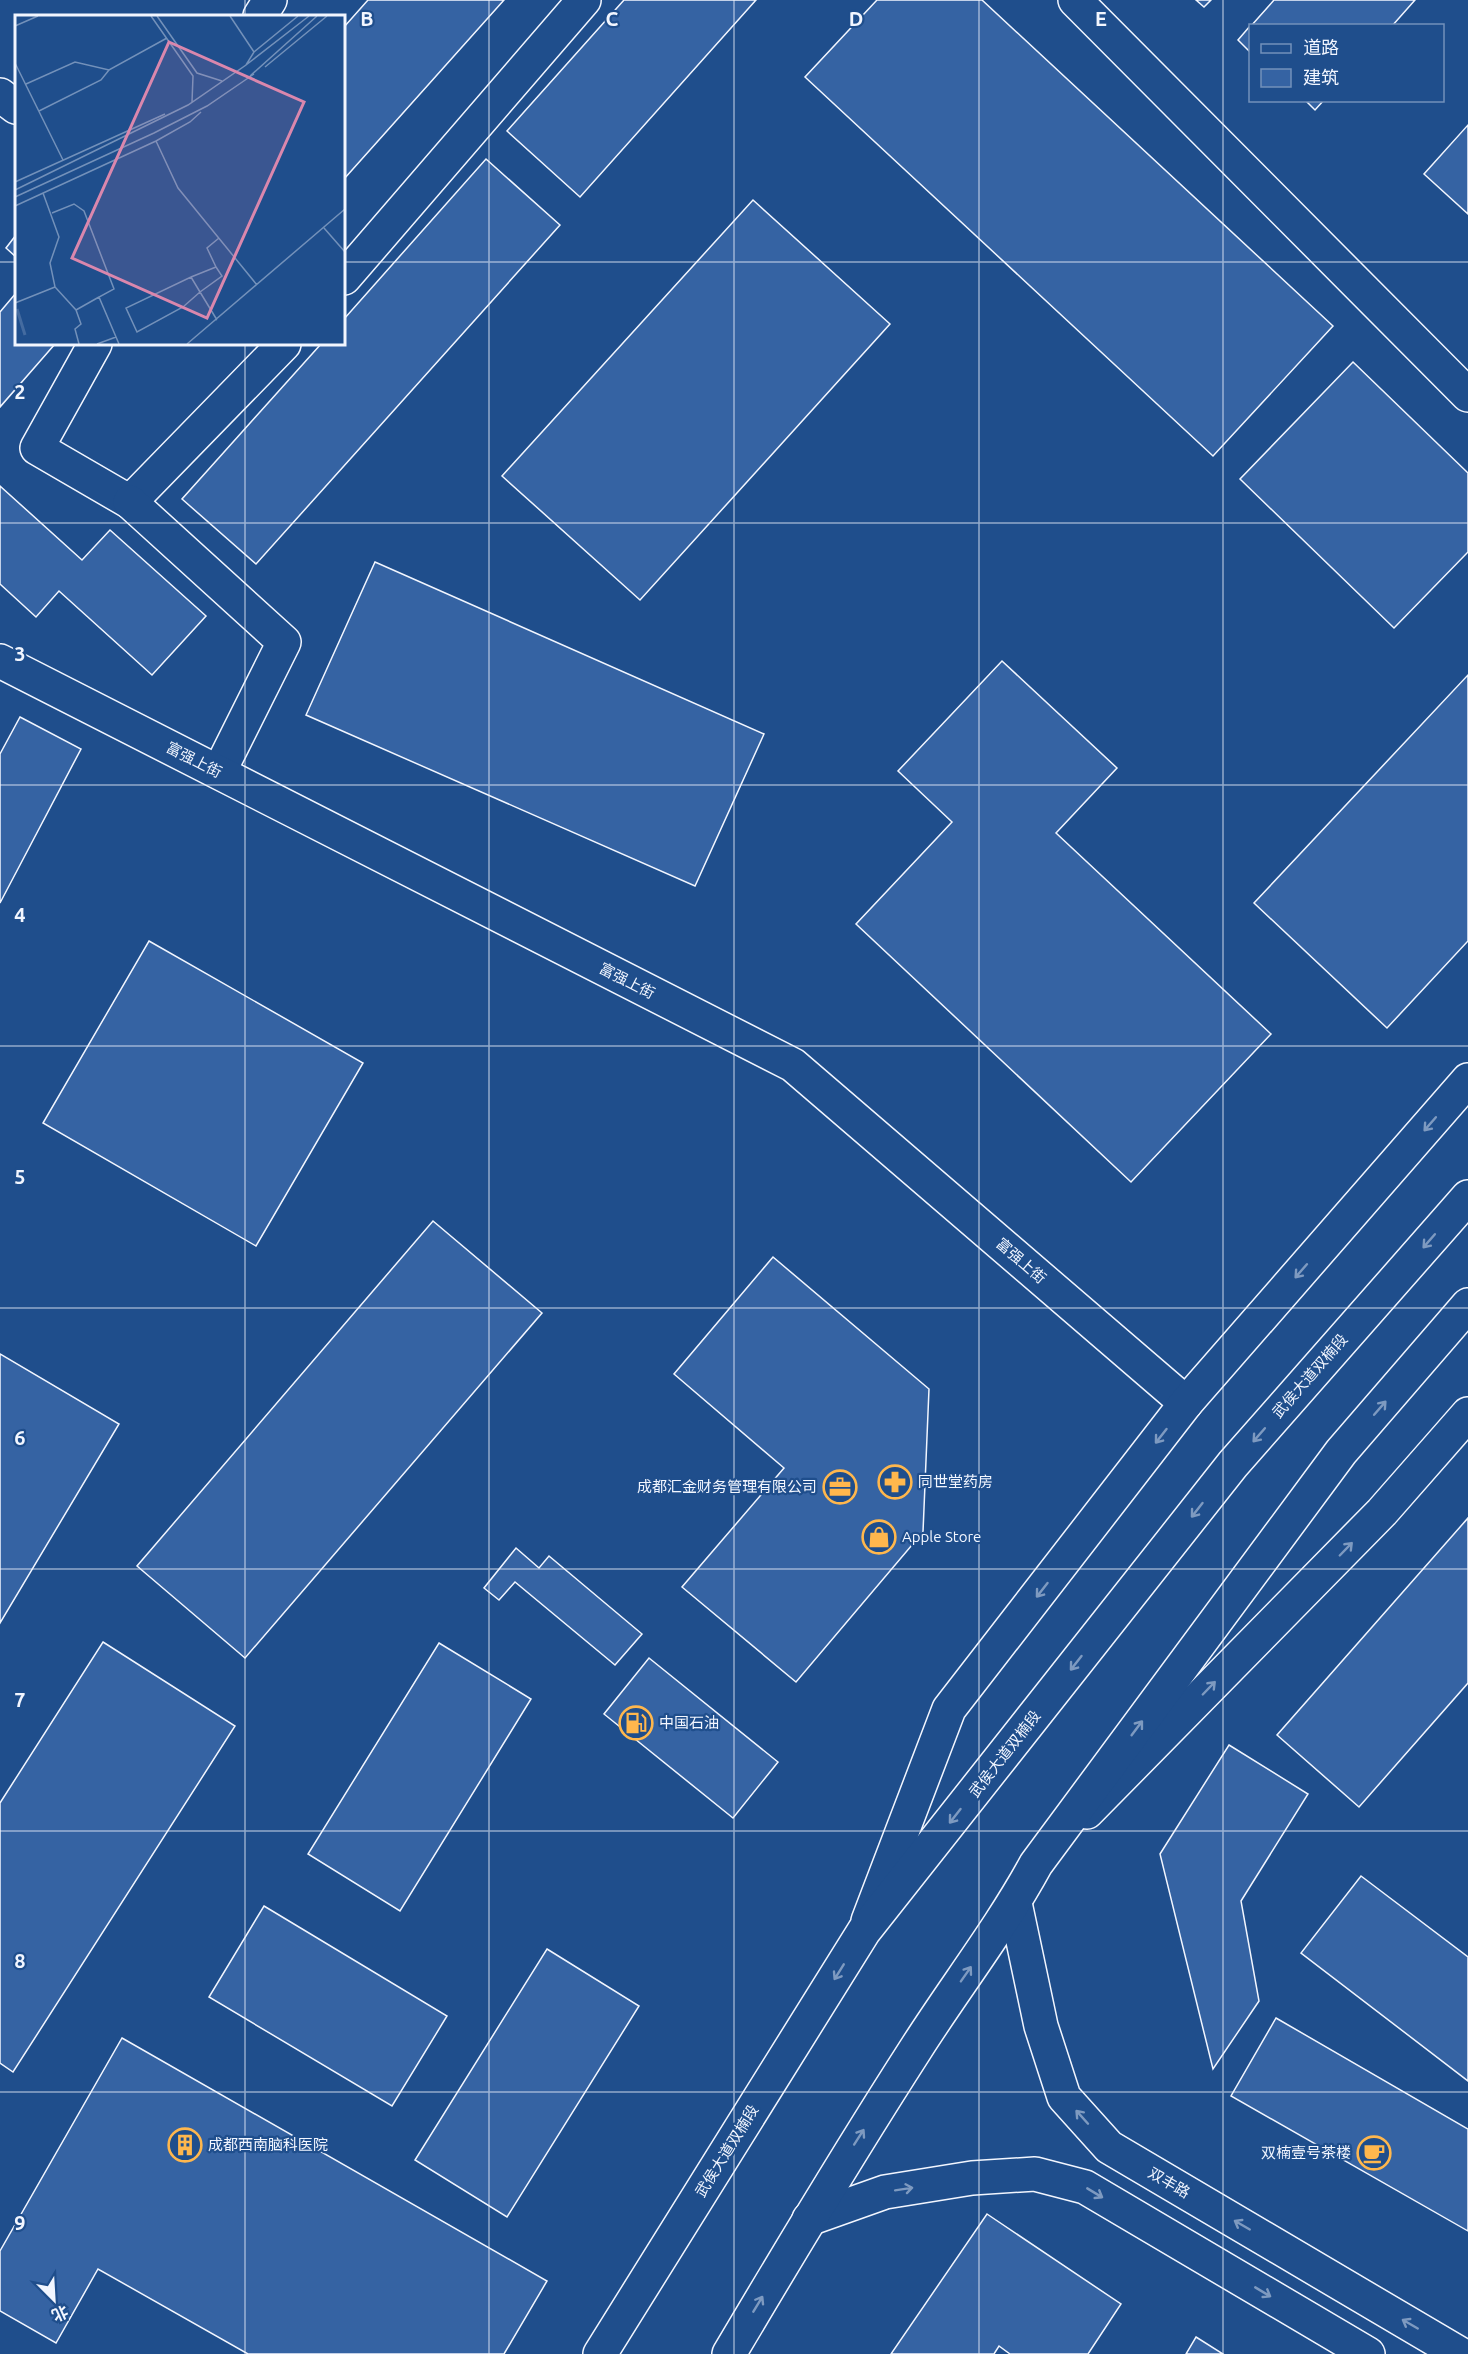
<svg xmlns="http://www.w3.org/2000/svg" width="1468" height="2354" font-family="Ubuntu,'Noto Sans SC',sans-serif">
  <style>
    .building { fill: #3563a3; stroke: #f2f6ff; stroke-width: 1.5 }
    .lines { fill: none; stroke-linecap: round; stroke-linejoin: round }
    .minor-casing { stroke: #f2f6ff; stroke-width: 36 }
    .tertiary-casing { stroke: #f2f6ff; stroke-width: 36 }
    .secondary-casing { stroke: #f2f6ff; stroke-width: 36 }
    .primary-casing { stroke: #f2f6ff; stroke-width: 36 }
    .minor { stroke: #1f4e8c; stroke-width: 33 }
    .tertiary { stroke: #1f4e8c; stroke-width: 33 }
    .secondary { stroke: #1f4e8c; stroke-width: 33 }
    .primary { stroke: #1f4e8c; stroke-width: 33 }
    .oneway { stroke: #7e9ac0 }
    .grid { fill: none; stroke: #f2f6ff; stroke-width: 1.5; stroke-opacity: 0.55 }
    .labels { text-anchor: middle; stroke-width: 4.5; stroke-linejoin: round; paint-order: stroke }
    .street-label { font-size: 15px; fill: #f2f6ff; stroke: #1f4e8c }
    .poi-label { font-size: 15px; fill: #f2f6ff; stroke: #1f4e8c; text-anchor: start }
    .inset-river { fill: none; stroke: #446ba0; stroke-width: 3 }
    .inset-road { fill: none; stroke: #7391ba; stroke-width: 1.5 }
    .view { fill: #da87ad; fill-opacity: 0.15; stroke: #da87ad; stroke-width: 3 }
    .inset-edge { fill: none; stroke: #f2f6ff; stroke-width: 3 }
    .grid-label { font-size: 20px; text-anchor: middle; font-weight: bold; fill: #f2f6ff; stroke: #1f4e8c; stroke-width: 4.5; stroke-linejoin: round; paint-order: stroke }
  </style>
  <rect width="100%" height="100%" fill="#1f4e8c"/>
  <!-- building -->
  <g class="building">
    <polygon points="368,0 504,0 344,179 344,27"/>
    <polygon points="624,0 756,0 580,197 507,131"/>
    <polygon points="877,0 982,0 1333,326 1213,456 805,77"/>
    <polygon points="1196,0 1211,0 1204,7"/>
    <polygon points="1274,0 1415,0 1392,26 1251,26"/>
    <polygon points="1250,26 1250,52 1238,40"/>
    <polygon points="1305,100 1324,100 1315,110"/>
    <polygon points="1468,125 1468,214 1424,174"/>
    <polygon points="486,159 560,225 256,564 182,499 321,344 344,344 344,319"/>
    <polygon points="753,200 890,324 640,600 502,476"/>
    <polygon points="16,235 16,257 6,248"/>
    <polygon points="16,293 16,344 55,344 0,407 0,312"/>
    <polygon points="1353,362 1468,473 1468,552 1394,628 1240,479"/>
    <polygon points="0,486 82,560 110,530 206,616 152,675 59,591 36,617 0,584"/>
    <polygon points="375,562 764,734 695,886 306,715"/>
    <polygon points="1002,661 1117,768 1056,833 1271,1034 1131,1182 856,924 952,822 898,771"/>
    <polygon points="1468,675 1468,941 1387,1028 1254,903"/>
    <polygon points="20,717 81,749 0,903 0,754"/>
    <polygon points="149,941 363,1063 256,1246 43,1123"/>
    <polygon points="433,1221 542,1313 245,1658 137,1566"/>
    <polygon points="773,1257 929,1389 923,1532 796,1682 682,1587 784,1468 674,1374"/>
    <polygon points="0,1354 119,1424 0,1623"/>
    <polygon points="1468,1518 1468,1683 1359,1807 1277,1735"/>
    <polygon points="516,1548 539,1568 549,1556 642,1634 615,1665 515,1582 499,1600 484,1588"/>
    <polygon points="103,1642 235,1726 13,2072 0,2063 0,1803"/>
    <polygon points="439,1643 531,1699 400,1911 308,1854"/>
    <polygon points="649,1658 778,1762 733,1818 604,1714"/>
    <polygon points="1229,1745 1308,1794 1241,1901 1259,2001 1213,2069 1160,1854"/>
    <polygon points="1361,1876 1468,1957 1468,2081 1301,1953"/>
    <polygon points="264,1906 447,2016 392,2106 209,1997"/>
    <polygon points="547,1949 639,2006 507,2217 415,2160"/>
    <polygon points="1276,2018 1468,2129 1468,2231 1231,2096"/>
    <polygon points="122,2038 547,2281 504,2354 248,2354 98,2269 56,2343 0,2311 0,2251"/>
    <polygon points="987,2214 1121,2304 1088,2354 1010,2354 999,2346 994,2354 891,2354"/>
    <polygon points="1196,2337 1223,2354 1186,2354"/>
  </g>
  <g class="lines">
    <!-- minor casing -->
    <g class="minor-casing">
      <g id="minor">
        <polyline points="1075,0 1468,395"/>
        <polyline points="260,16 270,0"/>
        <polyline points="0,95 16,107"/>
        <polyline points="344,278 584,0"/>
        <polyline points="95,344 37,448 130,502 284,344"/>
        <polyline points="130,502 284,642 219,772"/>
        <polyline points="0,661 793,1065 1186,1403"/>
      </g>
    </g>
    <!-- tertiary casing -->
    <g class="tertiary-casing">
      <g id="tertiary">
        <polyline points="1015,1903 1041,2026 1064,2097 1109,2147 1460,2354"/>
        <polyline points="809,2219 885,2192 972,2178 1035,2174 1085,2187 1368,2354"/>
      </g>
    </g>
    <!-- secondary casing -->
    <g class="secondary-casing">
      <g id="secondary">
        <polyline points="1087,1812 1382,1512 1468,1414"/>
        <polyline points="868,1921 949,1709 1186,1403 1468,1080"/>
      </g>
    </g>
    <!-- primary casing -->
    <g class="primary-casing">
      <g id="primary">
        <polyline points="600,2354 864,1931 1233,1464 1468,1197"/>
        <path d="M729 2354C790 2251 852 2148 917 2047 956 1986 1001 1928 1036 1864L1341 1452 1468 1305"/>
      </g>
    </g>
    <!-- minor -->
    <use href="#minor" class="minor"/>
    <!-- tertiary -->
    <use href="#tertiary" class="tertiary"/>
    <!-- secondary -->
    <use href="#secondary" class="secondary"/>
    <!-- primary -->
    <use href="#primary" class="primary"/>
  </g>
  <!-- one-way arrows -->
  <defs><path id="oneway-shaft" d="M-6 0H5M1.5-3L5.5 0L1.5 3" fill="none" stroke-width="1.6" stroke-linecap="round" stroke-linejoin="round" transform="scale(1.5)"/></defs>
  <g class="oneway">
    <use href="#oneway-shaft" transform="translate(1430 1124) rotate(131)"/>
    <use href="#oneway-shaft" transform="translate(1429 1241) rotate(131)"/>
    <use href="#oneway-shaft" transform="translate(1301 1271) rotate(131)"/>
    <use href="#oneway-shaft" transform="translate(1380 1408) rotate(-49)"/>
    <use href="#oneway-shaft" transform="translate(1259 1435) rotate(131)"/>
    <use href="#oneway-shaft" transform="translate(1161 1436) rotate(128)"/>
    <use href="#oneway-shaft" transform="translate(1197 1510) rotate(128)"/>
    <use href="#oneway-shaft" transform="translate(1346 1549) rotate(-46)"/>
    <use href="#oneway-shaft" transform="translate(1042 1590) rotate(128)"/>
    <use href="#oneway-shaft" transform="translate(1076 1663) rotate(128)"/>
    <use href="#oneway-shaft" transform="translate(1209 1688) rotate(-46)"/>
    <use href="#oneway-shaft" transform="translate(1137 1728) rotate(-53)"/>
    <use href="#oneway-shaft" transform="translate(955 1816) rotate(128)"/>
    <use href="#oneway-shaft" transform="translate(839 1972) rotate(122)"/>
    <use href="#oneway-shaft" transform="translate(966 1974) rotate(-55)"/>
    <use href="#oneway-shaft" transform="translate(1082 2117) rotate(-132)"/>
    <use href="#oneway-shaft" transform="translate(859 2137) rotate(-57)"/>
    <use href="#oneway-shaft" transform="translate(904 2189) rotate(-9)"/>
    <use href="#oneway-shaft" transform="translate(1095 2193) rotate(31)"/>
    <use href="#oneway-shaft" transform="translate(1242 2225) rotate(-150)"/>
    <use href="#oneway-shaft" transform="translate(1263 2292) rotate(31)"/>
    <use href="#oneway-shaft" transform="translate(758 2304) rotate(-59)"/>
    <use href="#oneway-shaft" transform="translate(1410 2324) rotate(-150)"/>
  </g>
  <!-- grid -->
  <path class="grid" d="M245 0V16M489 0V2354M734 0V2354M979 0V2354M1223 0V2354M0 262H16M344 262H1468M245 344V2354M0 523H1468M0 785H1468M0 1046H1468M0 1308H1468M0 1569H1468M0 1831H1468M0 2092H1468"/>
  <!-- icons -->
  <defs>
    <g id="pharmacy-ring" transform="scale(1.725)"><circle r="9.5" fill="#1f4e8c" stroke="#ffb74d" stroke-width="1.5"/><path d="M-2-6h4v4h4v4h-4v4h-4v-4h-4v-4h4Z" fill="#ffb74d"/></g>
    <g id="office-ring" transform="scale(1.725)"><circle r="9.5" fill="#1f4e8c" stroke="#ffb74d" stroke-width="1.5"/><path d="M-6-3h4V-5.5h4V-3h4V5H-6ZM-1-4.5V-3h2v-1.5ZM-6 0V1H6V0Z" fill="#ffb74d"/></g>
    <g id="shop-ring" transform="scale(1.725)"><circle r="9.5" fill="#1f4e8c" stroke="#ffb74d" stroke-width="1.5"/><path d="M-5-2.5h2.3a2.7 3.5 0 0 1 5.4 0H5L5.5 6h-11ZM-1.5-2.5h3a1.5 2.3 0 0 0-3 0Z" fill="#ffb74d"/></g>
    <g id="fuel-ring" transform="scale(1.725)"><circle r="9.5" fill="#1f4e8c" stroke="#ffb74d" stroke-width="1.5"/><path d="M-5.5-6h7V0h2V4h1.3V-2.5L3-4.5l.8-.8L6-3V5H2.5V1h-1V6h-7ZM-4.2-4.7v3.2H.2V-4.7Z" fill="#ffb74d"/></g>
    <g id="building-ring" transform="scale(1.725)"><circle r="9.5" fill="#1f4e8c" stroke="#ffb74d" stroke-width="1.5"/><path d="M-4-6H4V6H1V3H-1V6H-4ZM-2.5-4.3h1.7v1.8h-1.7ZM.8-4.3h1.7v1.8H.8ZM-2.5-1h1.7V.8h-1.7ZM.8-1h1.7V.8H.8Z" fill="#ffb74d"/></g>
    <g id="cafe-ring" transform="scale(1.725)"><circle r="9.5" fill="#1f4e8c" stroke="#ffb74d" stroke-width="1.5"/><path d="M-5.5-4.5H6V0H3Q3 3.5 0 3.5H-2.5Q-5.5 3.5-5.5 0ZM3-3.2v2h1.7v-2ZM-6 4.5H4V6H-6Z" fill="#ffb74d"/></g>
  </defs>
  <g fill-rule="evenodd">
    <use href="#pharmacy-ring" x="895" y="1482"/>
    <use href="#office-ring" x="840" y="1487"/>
    <use href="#shop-ring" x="879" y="1537"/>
    <use href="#fuel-ring" x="636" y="1723"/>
    <use href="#building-ring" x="185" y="2145"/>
    <use href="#cafe-ring" x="1374" y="2153"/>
  </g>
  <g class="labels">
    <!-- street labels -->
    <g class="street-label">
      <text transform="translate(194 760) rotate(27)" y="5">富强上街</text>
      <text transform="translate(627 981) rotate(27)" y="5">富强上街</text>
      <text transform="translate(1021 1261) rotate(41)" y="5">富强上街</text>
      <text transform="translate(1310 1376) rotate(-49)" y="5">武侯大道双楠段</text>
      <text transform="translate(1005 1754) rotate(-52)" y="5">武侯大道双楠段</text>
      <text transform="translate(727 2151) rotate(-58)" y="5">武侯大道双楠段</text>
      <text transform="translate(1169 2183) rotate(30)" y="5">双丰路</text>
    </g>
    <!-- poi labels -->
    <g class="poi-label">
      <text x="918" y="1487">同世堂药房</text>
      <text x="817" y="1492" text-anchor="end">成都汇金财务管理有限公司</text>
      <text x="902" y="1542">Apple Store</text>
      <text x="659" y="1728">中国石油</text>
      <text x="208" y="2150">成都西南脑科医院</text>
      <text x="1351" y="2158" text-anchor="end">双楠壹号茶楼</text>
    </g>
  </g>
  <!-- overview -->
  <g transform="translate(15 15)">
    <rect width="330" height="330" fill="#1f4e8c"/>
    <path class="inset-river" d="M2 294 10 320"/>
    <path class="inset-road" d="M136 1 178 61 177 87M142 1 182 58 207 66M215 1 239 37M0 11 23 1M0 48 48 145M231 50 294 1M250 52 312 1M235 61 302 1M11 69 60 47 94 55 152 23M24 96 86 65 94 55M141 126 163 173 242 270M0 167 150 99M0 175 173 90 231 50 239 37 283 1M28 178 44 222 35 248 40 272 61 295 66 309 60 314 64 329M0 182 139 118 192 91 239 59M0 191 141 126 175 107 186 97M37 198 59 189 69 196 99 274 84 282 104 329M309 213 330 237M201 252 192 233 204 223M176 262 201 252 207 261 185 277 168 292 122 317 111 293 176 262 185 277 202 305M0 288 40 272M61 295 84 282M82 329 101 322M172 329 330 194"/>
    <path class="view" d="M154 27 289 87 192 303 57 243Z"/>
    <rect width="330" height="330" class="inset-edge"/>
  </g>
  <g class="grid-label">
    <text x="367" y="26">B</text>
    <text x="612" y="26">C</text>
    <text x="856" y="26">D</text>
    <text x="1101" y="26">E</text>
    <text x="20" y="399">2</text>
    <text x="20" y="661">3</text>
    <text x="20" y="922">4</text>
    <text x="20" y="1184">5</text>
    <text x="20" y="1445">6</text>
    <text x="20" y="1707">7</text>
    <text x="20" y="1968">8</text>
    <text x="20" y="2230">9</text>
  </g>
  <!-- legend -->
  <rect x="1249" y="24" width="195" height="78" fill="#1f4e8c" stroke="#7391ba" stroke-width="1.5"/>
  <rect x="1261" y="44" width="30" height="9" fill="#1f4e8c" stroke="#7391ba" stroke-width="1.5"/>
  <text x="1303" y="54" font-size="18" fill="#f2f6ff">道路</text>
  <rect x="1261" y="69" width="30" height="18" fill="#3563a3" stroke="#7391ba" stroke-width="1.5"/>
  <text x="1303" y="84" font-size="18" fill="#f2f6ff">建筑</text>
  <!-- north arrow -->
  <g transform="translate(54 2300) rotate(156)" stroke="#1f4e8c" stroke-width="4.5" paint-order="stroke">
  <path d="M0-4.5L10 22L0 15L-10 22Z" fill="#f2f6ff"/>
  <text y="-9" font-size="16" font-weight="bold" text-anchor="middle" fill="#f2f6ff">北</text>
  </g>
</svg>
